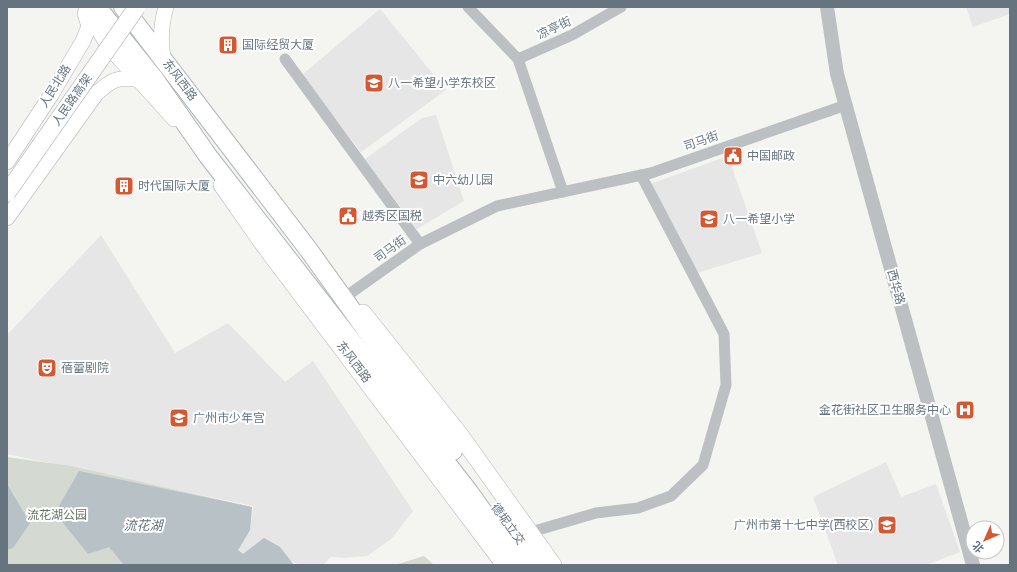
<svg xmlns="http://www.w3.org/2000/svg" width="1017" height="572" font-family="'Noto Sans','Noto Sans SC',sans-serif">
  <style>
    .built { fill: #e5e6e5 }
    .green { fill: #d4d9d1 }
    .water { fill: #b7c1c6 }
    .lines { fill: none; stroke-linecap: round; stroke-linejoin: round }
    .secondary-casing { stroke: #b1b5b9; stroke-width: 16 }
    .primary-casing { stroke: #b0b4b7; stroke-width: 18 }
    .trunk-casing { stroke: #afb3b6; stroke-width: 20 }
    .minor { stroke: #bcc0c3; stroke-width: 11 }
    .tertiary { stroke: #bcc0c3; stroke-width: 14 }
    .secondary { stroke: #fff; stroke-width: 15 }
    .primary { stroke: #fff; stroke-width: 17 }
    .trunk { stroke: #fff; stroke-width: 18 }
    .primary-bridge-casing { stroke: #b0b4b7; stroke-width: 18; stroke-linecap: butt }
    .primary-bridge { stroke: #fff; stroke-width: 17 }
    .labels { text-anchor: middle; stroke-width: 4; stroke-linejoin: round; paint-order: stroke }
    .street-label { font-size: 12px; fill: #667480; stroke: #fff }
    .poi-label { font-size: 12px; fill: #667480; stroke: #fff; text-anchor: start }
    .park-label { font-size: 12px; fill: #687764; stroke: #fff }
    .water-label { font-size: 13px; font-style: italic; fill: #62757d; stroke: #fff }
  </style>
  <rect width="100%" height="100%" fill="#f4f5f1"/>
  <!-- built -->
  <g class="built">
    <polygon points="966,7 1010,7 1010,14 973,27"/>
    <polygon points="380,9 446,90 361,152 302,75"/>
    <polygon points="436,115 464,201 417,229 365,159 422,118"/>
    <polygon points="728,156 762,253 697,273 650,184"/>
    <polygon points="101,235 175,353 228,323 285,382 313,361 413,511 391,539 367,556 345,558 331,557 323,565 300,565 289,560 280,547 243,554 238,549 250,530 253,506 7,454 7,335"/>
    <polygon points="886,462 901,497 936,484 960,552 926,565 838,565 813,497"/>
  </g>
  <!-- green -->
  <g class="green">
    <polygon points="7,457 71,466 252,507 250,530 238,550 243,554 264,538 280,547 293,565 7,565"/>
    <polygon points="424,556 434,565 395,565"/>
  </g>
  <!-- water -->
  <g class="water">
    <polygon points="79,471 252,507 250,530 238,550 243,554 264,538 280,547 294,565 124,565 109,547 88,554 55,513"/>
    <polygon points="7,484 30,523 13,548 7,550"/>
  </g>
  <g class="lines">
    <!-- secondary casing -->
    <g class="secondary-casing">
      <g id="secondary">
        <polyline points="86,7 108,46 174,119"/>
        <path d="M163 57C160 40 161 24 166 7"/>
        <polyline points="7,162 51,95 83,41 89,26 85,14"/>
        <path d="M7 218 96 94C111 80 118 76 139 80"/>
      </g>
    </g>
    <!-- primary casing -->
    <g class="primary-casing">
      <g id="primary">
        <polyline points="222,185 264,245 505,565"/>
        <polyline points="363,313 460,435 553,565"/>
      </g>
    </g>
    <!-- trunk casing -->
    <g class="trunk-casing">
      <g id="trunk">
        <polyline points="97,7 153,77 208,156 469,492 521,565"/>
        <polyline points="123,7 308,249 453,451"/>
        <polyline points="518,539 537,565"/>
      </g>
    </g>
    <!-- minor -->
    <g class="minor">
      <polyline points="468,7 518,59 563,192"/>
      <polyline points="285,59 420,244"/>
      <polyline points="518,59 572,35 621,7"/>
      <polyline points="348,295 420,244 497,206 651,173 846,105"/>
      <polyline points="531,532 596,513 638,508 671,496 703,465 726,385 724,334 641,175"/>
    </g>
    <!-- tertiary -->
    <polyline class="tertiary" points="827,7 837,74 973,565"/>
    <!-- secondary -->
    <use href="#secondary" class="secondary"/>
    <!-- primary -->
    <use href="#primary" class="primary"/>
    <!-- trunk -->
    <use href="#trunk" class="trunk"/>
    <!-- primary-bridge casing -->
    <g class="primary-bridge-casing">
      <polyline id="primary-bridge" points="7,193 137,7"/>
    </g>
    <!-- primary-bridge -->
    <use href="#primary-bridge" class="primary-bridge"/>
  </g>
  <!-- icons -->
  <defs>
    <g id="building-square" transform="scale(1)"><rect x="-9" y="-9" width="18" height="18" rx="4" fill="#d45831" stroke="#fff"/><path d="M-4-6H4V6H1V3H-1V6H-4ZM-2.5-4.3h1.7v1.8h-1.7ZM.8-4.3h1.7v1.8H.8ZM-2.5-1h1.7V.8h-1.7ZM.8-1h1.7V.8H.8Z" fill="#fff"/></g>
    <g id="school-square" transform="scale(1)"><rect x="-9" y="-9" width="18" height="18" rx="4" fill="#d45831" stroke="#fff"/><path d="M0-5L7-2L0 1L-7-2ZM-4 1L0 2.5L4 1V4Q0 6-4 4Z" fill="#fff"/></g>
    <g id="civic-square" transform="scale(1)"><rect x="-9" y="-9" width="18" height="18" rx="4" fill="#d45831" stroke="#fff"/><path d="M-.6-6.5H3V-4.5H.6V-3L4-1V1h2V6H-6V1h2V-1L-.6-3ZM-1.2 2.5V6h2.4V2.5Z" fill="#fff"/></g>
    <g id="theatre-square" transform="scale(1)"><rect x="-9" y="-9" width="18" height="18" rx="4" fill="#d45831" stroke="#fff"/><path d="M-5-5.5Q0-4 5-5.5V0Q5 5 0 6Q-5 5-5 0ZM-3.3-2.5H-1v1.5H-3.3ZM1-2.5H3.3v1.5H1ZM-2.8 1Q0 5.5 2.8 1Z" fill="#fff"/></g>
    <g id="hospital-square" transform="scale(1)"><rect x="-9" y="-9" width="18" height="18" rx="4" fill="#d45831" stroke="#fff"/><path d="M-5-5h3v3.5h4V-5h3V5h-3V1.5h-4V5h-3Z" fill="#fff"/></g>
  </defs>
  <g fill-rule="evenodd">
    <use href="#building-square" x="228" y="45"/>
    <use href="#school-square" x="374" y="83"/>
    <use href="#civic-square" x="733" y="156"/>
    <use href="#school-square" x="419" y="180"/>
    <use href="#building-square" x="124" y="186"/>
    <use href="#civic-square" x="348" y="216"/>
    <use href="#school-square" x="709" y="219"/>
    <use href="#theatre-square" x="47" y="368"/>
    <use href="#hospital-square" x="965" y="410"/>
    <use href="#school-square" x="179" y="418"/>
    <use href="#school-square" x="887" y="525"/>
  </g>
  <g class="labels">
    <!-- street labels -->
    <g class="street-label">
      <text transform="translate(554 28) rotate(-25)" y="4">凉亭街</text>
      <text transform="translate(180 80) rotate(53)" y="4">东风西路</text>
      <text transform="translate(55 86) rotate(-58)" y="4">人民北路</text>
      <text transform="translate(72 100) rotate(-55)" y="4">人民路高架</text>
      <text transform="translate(701 141) rotate(-19)" y="4">司马街</text>
      <text transform="translate(390 249) rotate(-36)" y="4">司马街</text>
      <text transform="translate(896 287) rotate(75)" y="4">西华路</text>
      <text transform="translate(354 362) rotate(53)" y="4">东风西路</text>
      <text transform="translate(508 524) rotate(54)" y="4">德坭立交</text>
    </g>
    <!-- poi labels -->
    <g class="poi-label">
      <text x="242" y="49">国际经贸大厦</text>
      <text x="388" y="87">八一希望小学东校区</text>
      <text x="747" y="160">中国邮政</text>
      <text x="433" y="184">中六幼儿园</text>
      <text x="138" y="190">时代国际大厦</text>
      <text x="362" y="220">越秀区国税</text>
      <text x="723" y="223">八一希望小学</text>
      <text x="61" y="372">蓓蕾剧院</text>
      <text x="951" y="414" text-anchor="end">金花街社区卫生服务中心</text>
      <text x="193" y="422">广州市少年宫</text>
      <text x="873" y="529" text-anchor="end">广州市第十七中学(西校区)</text>
    </g>
    <!-- park labels -->
    <g class="park-label">
      <text x="57" y="519">流花湖公园</text>
    </g>
    <!-- water labels -->
    <g class="water-label">
      <text x="143" y="530">流花湖</text>
    </g>
  </g>
  <!-- border -->
  <rect width="1017" height="572" fill="none" stroke="#667480" stroke-width="16"/>
  <!-- north arrow -->
  <g transform="translate(985 540) rotate(225)"><circle r="19" fill="#ffffff" stroke="#c2c7cc"/>
  <path d="M0-3L7 15L0 10L-7 15Z" fill="#d45831"/>
  <text y="-6" font-size="11" font-weight="bold" text-anchor="middle" fill="#667480">北</text>
  </g>
</svg>
